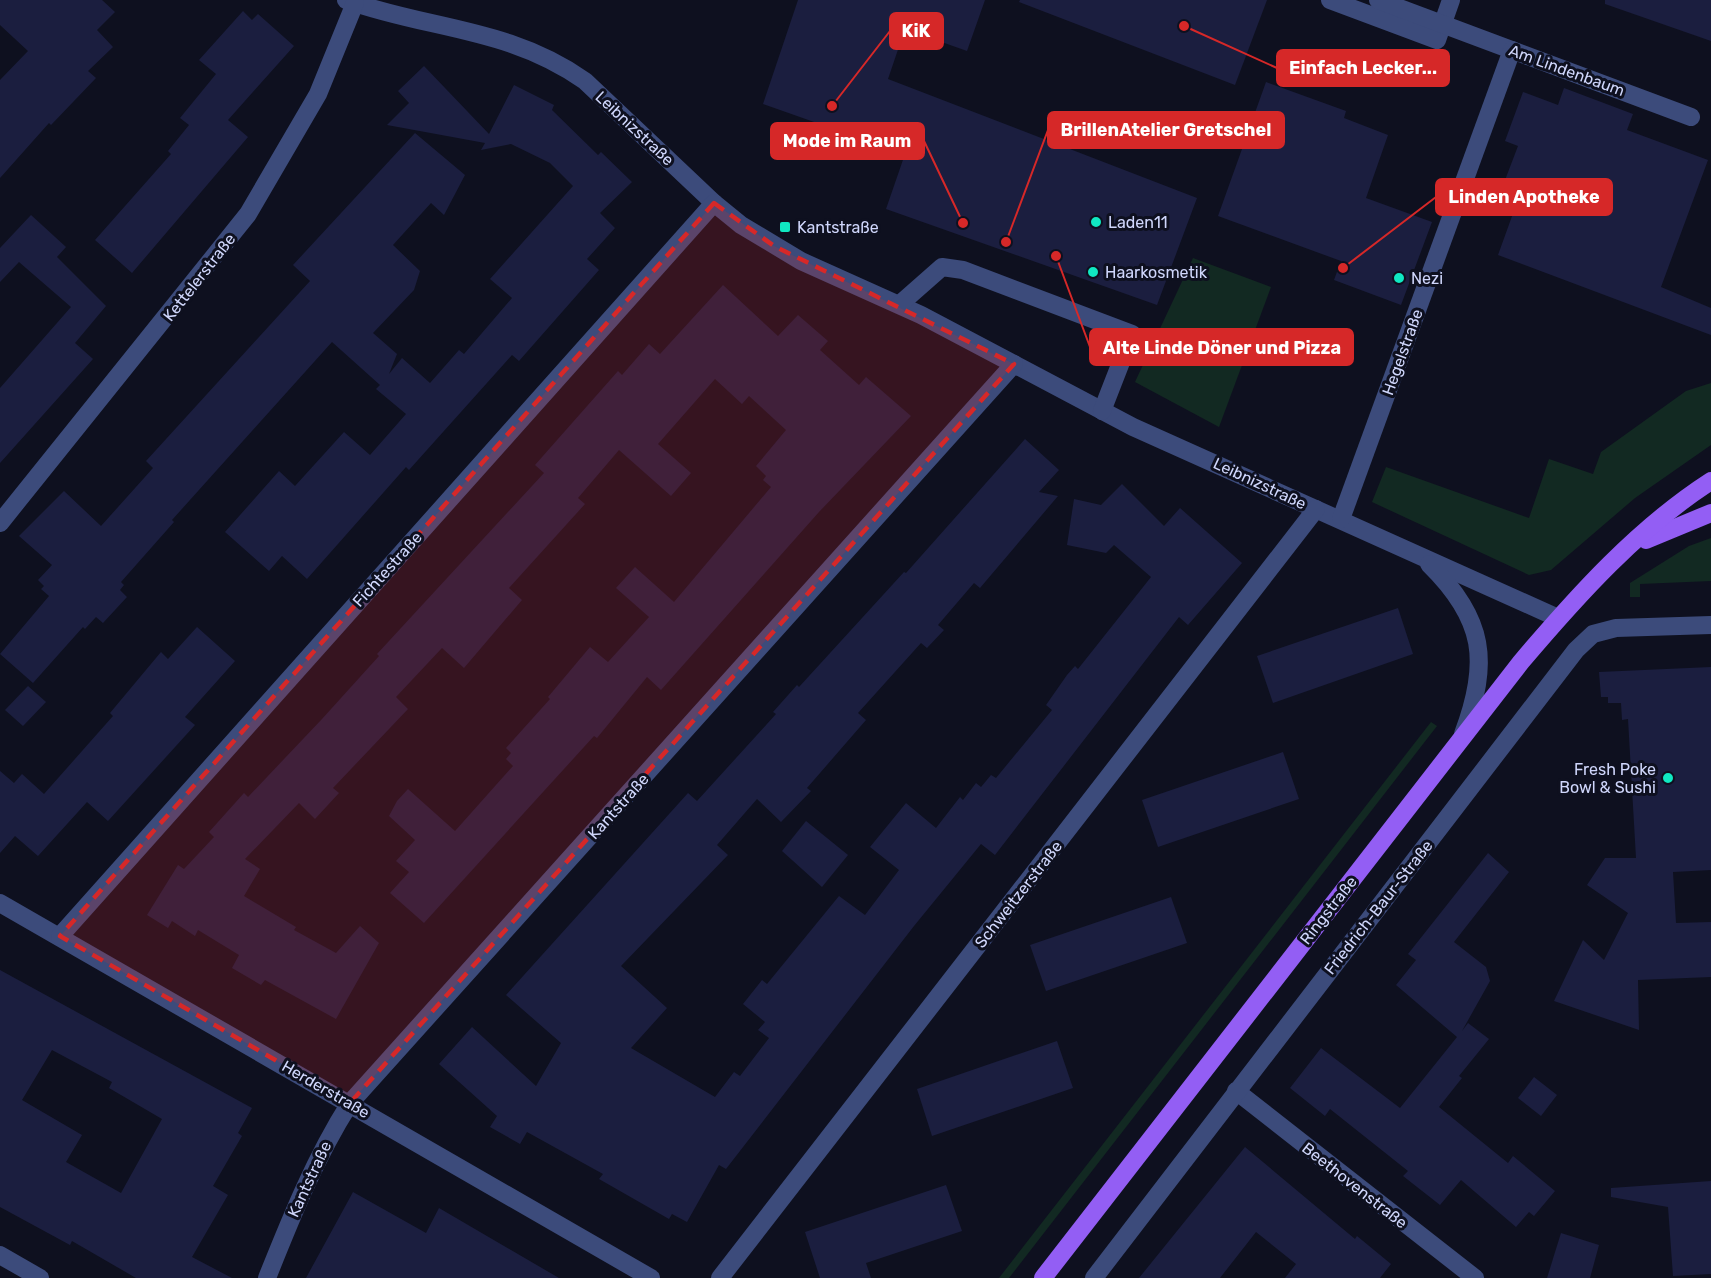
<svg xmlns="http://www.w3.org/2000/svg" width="1711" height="1278" font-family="Rubik,sans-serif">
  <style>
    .green { fill: #122922 }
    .building { fill: #1b1e3f; fill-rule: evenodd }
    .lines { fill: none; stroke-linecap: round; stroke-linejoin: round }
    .minor { stroke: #3c4b7b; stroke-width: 18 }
    .major { stroke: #935ef4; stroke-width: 18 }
    .marked { fill: #d62828; fill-opacity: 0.2; stroke: #d62828; stroke-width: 4.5; stroke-dasharray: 12 8; stroke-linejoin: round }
    .poi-dot { fill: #10e8c2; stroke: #0e101f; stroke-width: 2 }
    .labels { text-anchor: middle; stroke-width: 6; stroke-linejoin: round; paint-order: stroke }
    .street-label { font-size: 16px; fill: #d0d7fc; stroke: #0e101f }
    .poi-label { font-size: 16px; fill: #d0d7fc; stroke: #0e101f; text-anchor: start }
    .leader { fill: none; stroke: #d62828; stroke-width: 2 }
    .callout-dot { fill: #d62828; stroke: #0e101f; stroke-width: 2 }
    .callout { fill: #d62828; stroke: #d62828; stroke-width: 2 }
    .callout-label { font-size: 18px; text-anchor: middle; font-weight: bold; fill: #fff }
  </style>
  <rect width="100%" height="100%" fill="#0e101f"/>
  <!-- green -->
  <g class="green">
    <polygon points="1193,258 1271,287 1219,427 1135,382"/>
    <polygon points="1711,383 1711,445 1635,498 1551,570 1529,575 1372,502 1386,467 1529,518 1549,459 1593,474 1601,452 1686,391"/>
    <polygon points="1711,538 1711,581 1640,584 1640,597 1630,597 1630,583 1689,546"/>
    <polygon points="1431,722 1437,726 1009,1278 999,1278"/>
  </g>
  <!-- building -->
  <g class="building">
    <polygon points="0,0 102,0 115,12 97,30 113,47 88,71 96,78 51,125 49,123 0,178 0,80 28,51 0,25"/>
    <polygon points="798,0 985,0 967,51 905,29 888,79 1197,198 1157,305 886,209 905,154 763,104"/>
    <polygon points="1020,0 1267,0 1235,85 1019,2"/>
    <polygon points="1605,0 1711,0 1711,41 1605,4"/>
    <polygon points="243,11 252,20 258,14 294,46 228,120 248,137 132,273 95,240 171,154 168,151 189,125 180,118 216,74 199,60"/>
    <polygon points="424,66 489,134 514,85 554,105 552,110 598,155 601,152 632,182 600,213 615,228 587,259 599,270 519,361 512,355 409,470 406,467 307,579 282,556 269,571 225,532 279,471 295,486 344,432 370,455 406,414 376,389 380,385 332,342 172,520 174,522 121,582 124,585 120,590 127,597 103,623 96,617 85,629 83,627 33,683 0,654 49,596 41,589 44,586 38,580 52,565 19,536 64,491 101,526 153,468 146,461 310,281 293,265 415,133 465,175 444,215 431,203 393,245 420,271 414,290 373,333 397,354 389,374 402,358 430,383 459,350 464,354 512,298 490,279 573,186 550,163 511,144 481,150 485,143 387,125 409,103 398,91"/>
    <polygon points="1266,82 1346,111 1344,118 1388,135 1366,198 1432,222 1401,305 1334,280 1341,261 1218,216"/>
    <polygon points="1564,88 1633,114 1627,130 1708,160 1661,287 1711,308 1711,335 1498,255 1520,194 1502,188 1518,146 1505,141 1523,92 1558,105"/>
    <polygon points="31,215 66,247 57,257 106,306 75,343 93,359 0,463 0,388 71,307 19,262 0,282 0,248"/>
    <polygon points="723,285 778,336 798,315 828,341 820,350 859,385 866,377 911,416 819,512 661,690 647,677 597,738 594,736 424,923 390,893 409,872 396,861 415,840 389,816 397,801 408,789 455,831 513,766 506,759 511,753 506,748 550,699 548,697 590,647 608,662 649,617 616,588 635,567 674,602 771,487 763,480 766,476 756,466 786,430 749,396 742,404 715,379 658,444 691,473 671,496 619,450 578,498 585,504 509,588 522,600 464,668 442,648 396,697 408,709 333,788 339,793 315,819 299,803 245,859 260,869 244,896 296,927 294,930 336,953 360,926 379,943 336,1019 265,980 261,985 232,968 239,955 198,930 195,936 172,921 168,928 147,915 178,865 184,869 214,837 209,832 244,793 248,797 322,719 379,656 377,654 544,473 535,465 618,371 622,375 649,344 660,354"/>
    <polygon points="1025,439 1059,470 1039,492 1058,496 980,588 974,583 938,625 944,630 927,648 921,643 858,713 866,720 807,788 811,791 781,822 757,799 717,845 728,855 621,966 667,1008 631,1048 715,1097 734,1072 740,1076 769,1038 758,1030 765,1022 743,1004 762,980 767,984 839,896 865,915 899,870 870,847 906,803 936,828 960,797 963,800 976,783 981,787 991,775 996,778 1052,710 1046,705 1067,675 1075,666 1078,669 1151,577 1114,545 1106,553 1067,545 1074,499 1101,505 1122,484 1164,526 1180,508 1242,563 1188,625 1179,617 995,855 981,844 914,926 726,1169 719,1165 687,1222 672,1214 669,1219 599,1179 603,1174 527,1132 520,1144 490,1127 497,1116 439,1064 472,1027 536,1086 561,1043 506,995 688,793 697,801 776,714 773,712 797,685 799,687 904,572 906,573"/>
    <polygon points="1398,608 1413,654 1273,703 1257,656"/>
    <polygon points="197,627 235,661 185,717 195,725 108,821 87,802 38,856 15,836 0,853 0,771 14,783 22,774 44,794 113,716 110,713 161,652 168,659"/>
    <polygon points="1711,667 1711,870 1673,872 1676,923 1711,922 1711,977 1638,980 1639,1030 1554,1001 1583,940 1604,960 1628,913 1587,885 1605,858 1636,858 1628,719 1622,720 1621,703 1608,703 1608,697 1601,697 1599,672"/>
    <polygon points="28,686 46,702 23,726 5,710"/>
    <polygon points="1283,752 1299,799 1158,847 1142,800"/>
    <polygon points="806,821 848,855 822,887 782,851"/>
    <polygon points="1488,853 1509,872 1454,942 1486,967 1490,981 1462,1031 1468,1023 1489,1039 1459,1076 1462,1078 1439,1107 1508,1163 1513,1156 1555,1191 1534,1216 1529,1212 1516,1227 1461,1180 1440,1205 1403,1176 1408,1171 1330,1109 1325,1116 1290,1088 1321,1048 1400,1108 1457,1037 1396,985 1416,960 1408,954"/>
    <polygon points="1171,897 1187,943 1046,991 1030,945"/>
    <path d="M0 970 252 1108 238 1133 242 1136 213 1186 228 1195 192 1257 232 1278H136L72 1241 70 1245 0 1207ZM52 1050 112 1082 109 1088 162 1119 121 1193 66 1162 82 1135 22 1100Z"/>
    <polygon points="1057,1041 1073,1088 932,1136 917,1089"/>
    <polygon points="1534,1077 1557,1095 1541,1116 1518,1098"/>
    <polygon points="1245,1147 1355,1239 1357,1236 1391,1264 1380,1278 1285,1278 1296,1264 1256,1232 1220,1278 1139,1278"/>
    <polygon points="1711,1181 1711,1274 1673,1276 1668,1207 1611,1197 1611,1188"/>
    <polygon points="946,1185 962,1231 866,1263 871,1278 820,1278 805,1232"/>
    <polygon points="353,1192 426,1233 439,1208 559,1278 306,1278"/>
    <polygon points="1561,1233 1599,1245 1590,1278 1547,1278"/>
  </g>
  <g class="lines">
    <!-- minor -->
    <g class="minor">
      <path d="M346 0C430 30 508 27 585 81L714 203 741 225 801 261 921 315 1133 427 1558 618"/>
      <polyline points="1330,0 1437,40 1451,0"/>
      <polyline points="1378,0 1691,117"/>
      <polyline points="900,304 942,267 963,270 1132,334 1102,411"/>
      <polyline points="1341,519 1512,50"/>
      <polyline points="0,523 248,214 318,94 355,3"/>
      <path d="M1429 564C1485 619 1490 662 1463 734"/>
      <polyline points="0,903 651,1278"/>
      <polyline points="60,936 714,203"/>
      <polyline points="1236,1091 1475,1278"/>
      <polyline points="0,1255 40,1278"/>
      <path d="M267 1278C291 1218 315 1158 350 1103L1014 364"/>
      <polyline points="720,1278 1316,509"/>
      <polyline points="1094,1278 1576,650 1593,634 1616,628 1711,625"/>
    </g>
    <!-- major -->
    <g class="major">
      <polyline points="1646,540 1711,513"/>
      <path d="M1043 1278 1521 662C1577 596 1638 528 1711 481"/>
    </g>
  </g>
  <!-- marked area -->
  <path class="marked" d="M714 203 774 246 1014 364 350 1103 60 936Z"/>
  <!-- markers -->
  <g class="poi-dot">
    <circle cx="1096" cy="222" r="6"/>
    <rect x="779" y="221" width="12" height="12" rx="3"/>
    <circle cx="1093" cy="272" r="6"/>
    <circle cx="1399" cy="278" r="6"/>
    <circle cx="1668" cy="778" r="6"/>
  </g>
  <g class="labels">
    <!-- street labels -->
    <g class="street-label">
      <text transform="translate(1567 70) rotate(20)" y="6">Am Lindenbaum</text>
      <text transform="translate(635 128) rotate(43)" y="6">Leibnizstraße</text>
      <text transform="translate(199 277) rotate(-52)" y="6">Kettelerstraße</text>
      <text transform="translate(1402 352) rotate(-70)" y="6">Hegelstraße</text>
      <text transform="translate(1260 483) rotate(25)" y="6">Leibnizstraße</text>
      <text transform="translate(387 569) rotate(-48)" y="6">Fichtestraße</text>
      <text transform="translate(618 806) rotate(-48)" y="6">Kantstraße</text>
      <text transform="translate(1018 894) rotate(-52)" y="6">Schweitzerstraße</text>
      <text transform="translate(1378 907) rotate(-52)" y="6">Friedrich-Baur-Straße</text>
      <text transform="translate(1328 910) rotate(-52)" y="6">Ringstraße</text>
      <text transform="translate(326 1089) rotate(30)" y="6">Herderstraße</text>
      <text transform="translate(309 1179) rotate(-65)" y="6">Kantstraße</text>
      <text transform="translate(1355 1185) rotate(38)" y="6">Beethovenstraße</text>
    </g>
    <!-- poi labels -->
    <g class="poi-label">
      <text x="1108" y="228">Laden11</text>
      <text x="797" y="233">Kantstraße</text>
      <text x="1105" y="278">Haarkosmetik</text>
      <text x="1411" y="284">Nezi</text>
      <text x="1656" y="775" text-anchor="end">Fresh Poke<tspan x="1656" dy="18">Bowl &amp; Sushi</tspan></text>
    </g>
  </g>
  <!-- callouts -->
  <path class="leader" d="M832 106L890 31M1184 26L1277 68M1006 242L1048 130M963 223L924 141M1343 268L1436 197M1056 256L1090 347"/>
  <g class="callout-dot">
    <circle cx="832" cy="106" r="6"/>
    <circle cx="1184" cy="26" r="6"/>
    <circle cx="1006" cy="242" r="6"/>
    <circle cx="963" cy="223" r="6"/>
    <circle cx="1343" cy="268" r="6"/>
    <circle cx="1056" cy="256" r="6"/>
  </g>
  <g class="callout">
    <rect x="890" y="13" width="53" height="36" rx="6"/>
    <rect x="1277" y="50" width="172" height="36" rx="6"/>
    <rect x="1048" y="112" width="236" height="36" rx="6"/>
    <rect x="771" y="123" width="153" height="36" rx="6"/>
    <rect x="1436" y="179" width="176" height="36" rx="6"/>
    <rect x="1090" y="329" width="263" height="36" rx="6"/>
  </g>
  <g class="callout-label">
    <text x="916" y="37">KiK</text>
    <text x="1363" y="74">Einfach Lecker...</text>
    <text x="1166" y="136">BrillenAtelier Gretschel</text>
    <text x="847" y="147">Mode im Raum</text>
    <text x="1524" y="203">Linden Apotheke</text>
    <text x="1222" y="354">Alte Linde Döner und Pizza</text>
  </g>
</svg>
